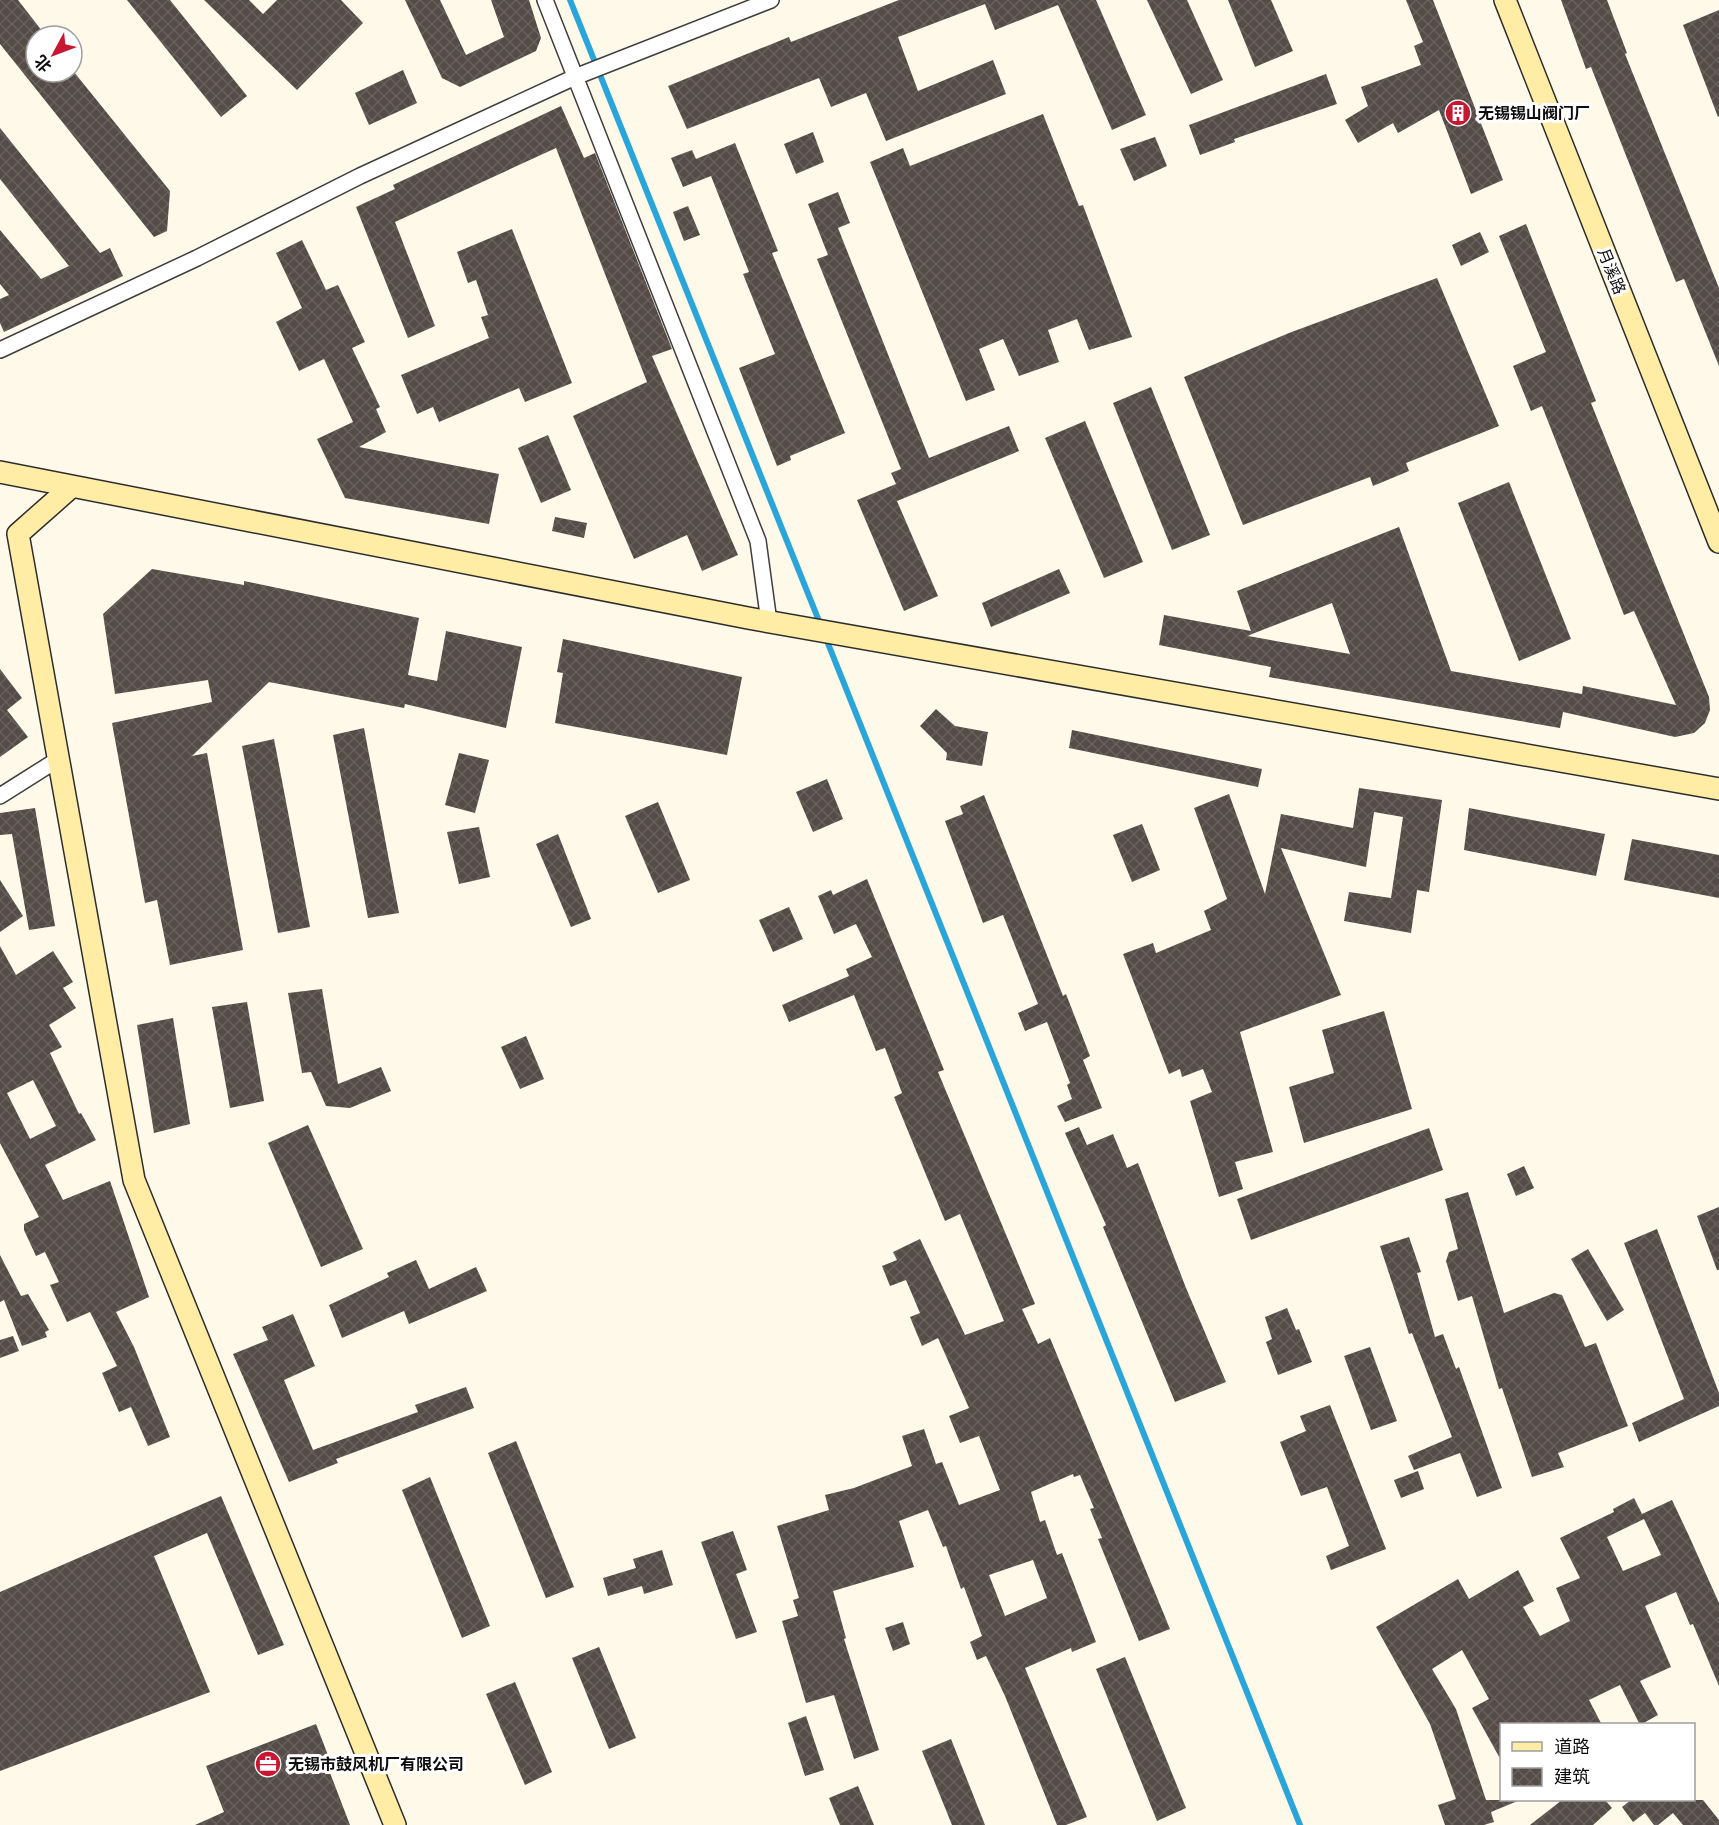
<svg xmlns="http://www.w3.org/2000/svg" width="1719" height="1825" font-family="Merriweather,'Noto Sans SC',serif">
  <style>
    .lines { fill: none; stroke-linecap: round; stroke-linejoin: round }
    .stream { stroke: #2aa5da; stroke-width: 6 }
    .building { fill: url(#building-cross-hatch); fill-rule: evenodd }
    .street-casing { stroke: #3f3f3f; stroke-width: 18 }
    .secondary-casing { stroke: #2e2e2e; stroke-width: 24 }
    .street { stroke: #fff; stroke-width: 15 }
    .secondary { stroke: #ffeca5; stroke-width: 21 }
    .labels { text-anchor: middle; stroke-width: 6; stroke-linejoin: round; paint-order: stroke }
    .poi-label { font-size: 16px; font-weight: bold; fill: #0c0c0c; stroke: #fff; text-anchor: start }
    .street-label { font-size: 16px; fill: #0c0c0c; stroke: #fff }
  </style>
  <defs>
    <pattern id="building-cross-hatch" width="8" height="8" patternUnits="userSpaceOnUse" patternTransform="scale(1.5)"><rect width="8" height="8" fill="#554b47"/><path d="M0 0l8 8M0 8l8-8" fill="none" stroke="#68605d"/></pattern>
  </defs>
  <rect width="100%" height="100%" fill="#fff9ea"/>
  <g class="lines">
    <!-- stream -->
    <g class="stream">
      <polyline points="570,0 821,626"/>
      <polyline points="825,636 1300,1825"/>
    </g>
  </g>
  <!-- building -->
  <g class="building">
    <polygon points="0,0 18,0 46,36 36,36 36,72 74,72 170,191 167,231 154,237 0,44"/>
    <polygon points="127,0 170,0 247,96 221,117"/>
    <polygon points="204,0 249,0 263,14 277,0 341,0 363,23 297,90"/>
    <polygon points="405,0 440,0 466,55 504,37 491,0 529,0 541,38 536,51 460,87 442,78"/>
    <polygon points="899,0 1096,0 1146,115 1112,130 1058,5 995,30 985,4 898,37 918,91 993,60 1006,94 886,141 866,93 831,107 819,78 687,129 668,86 789,37 791,42"/>
    <polygon points="1147,0 1187,0 1223,80 1191,94"/>
    <polygon points="1228,0 1271,0 1293,51 1255,67"/>
    <polygon points="1406,0 1433,0 1503,180 1471,194 1439,110 1398,133 1393,123 1358,143 1345,120 1368,106 1361,87 1421,65 1414,46 1423,42"/>
    <polygon points="1561,0 1607,0 1627,53 1625,54 1719,288 1719,366 1684,279 1676,282 1591,67 1586,69"/>
    <polygon points="1719,10 1719,116 1718,117 1683,25"/>
    <polygon points="403,70 417,103 369,125 355,93"/>
    <polygon points="1326,74 1337,104 1234,139 1235,142 1200,155 1189,125"/>
    <polygon points="561,106 584,158 595,153 672,349 652,356 738,555 702,571 687,535 634,559 573,416 647,382 556,148 395,222 435,326 408,338 356,207 395,189 393,185"/>
    <polygon points="1043,114 1079,206 1083,205 1132,337 1089,350 1077,319 1048,330 1059,362 1019,376 1003,339 979,349 995,390 966,401 870,162 903,148 910,166"/>
    <polygon points="0,128 100,253 110,248 123,276 4,332 0,323 0,299 9,295 0,284 0,230 41,279 69,266 0,179"/>
    <polygon points="813,132 824,162 796,174 784,144"/>
    <polygon points="1155,137 1167,166 1134,181 1120,149"/>
    <polygon points="735,143 778,251 772,253 845,433 790,456 791,460 777,466 739,368 775,354 743,274 749,272 711,176 683,187 671,158 692,150 696,159"/>
    <polygon points="838,192 850,223 838,228 929,458 1009,426 1019,451 897,501 938,596 904,611 857,500 896,484 891,473 901,469 817,259 828,255 808,204"/>
    <polygon points="688,206 700,235 684,241 673,212"/>
    <path d="M1526 224 1596 401 1591 403 1709 697 1710 710 1705 723 1694 733 1675 737 1563 712 1560 728 1269 677 1271 667 1159 645 1164 615 1251 631 1237 591 1399 527 1451 671 1582 694 1583 686 1676 705 1634 611 1624 615 1542 406 1531 411 1513 366 1546 352 1499 236ZM1332 603 1350 654 1248 636 1252 634Z"/>
    <polygon points="512,229 572,383 525,402 519,388 439,422 433,407 417,414 401,375 489,338 481,317 488,315 476,280 468,283 457,252"/>
    <polygon points="1480,232 1489,252 1461,266 1452,245"/>
    <polygon points="302,240 326,290 338,285 365,342 352,348 380,407 376,409 386,432 359,447 499,474 489,524 345,498 317,439 353,422 324,359 299,371 276,322 302,308 276,253"/>
    <polygon points="1437,278 1499,426 1406,463 1409,471 1373,486 1370,477 1243,525 1184,377 1289,333"/>
    <polygon points="1151,387 1210,535 1172,550 1113,403"/>
    <polygon points="1085,421 1143,562 1104,578 1045,438"/>
    <polygon points="548,435 571,490 541,503 518,448"/>
    <polygon points="1509,482 1571,639 1519,661 1458,503"/>
    <polygon points="555,517 587,523 584,538 552,531"/>
    <polygon points="152,569 244,585 244,581 419,618 408,675 437,681 446,631 522,647 506,728 405,704 404,708 269,682 192,756 207,753 243,950 170,965 157,900 145,903 112,723 212,702 208,680 115,694 103,614"/>
    <polygon points="1059,569 1070,593 991,627 982,603"/>
    <polygon points="563,639 742,677 727,755 555,723 563,673 557,672"/>
    <polygon points="0,669 22,698 7,710 28,737 0,757"/>
    <polygon points="936,709 955,726 988,732 982,766 946,760 947,753 920,726"/>
    <polygon points="364,728 399,913 368,918 333,735"/>
    <polygon points="1072,730 1262,769 1258,787 1069,748"/>
    <polygon points="274,739 310,927 278,933 242,746"/>
    <polygon points="459,753 489,760 475,813 445,805"/>
    <polygon points="827,779 843,819 813,832 796,792"/>
    <polygon points="1359,788 1442,800 1429,892 1417,890 1411,933 1344,921 1349,892 1391,898 1403,817 1374,812 1366,867 1281,848 1341,995 1240,1032 1273,1152 1235,1162 1243,1189 1219,1197 1190,1101 1212,1092 1203,1069 1182,1077 1180,1069 1169,1074 1123,954 1153,943 1156,953 1211,930 1204,911 1227,899 1194,808 1229,794 1265,894 1281,814 1353,828"/>
    <polygon points="984,795 1063,996 1066,994 1090,1056 1083,1060 1102,1108 1065,1122 1057,1106 1072,1099 1067,1085 1070,1083 1047,1022 1025,1031 1018,1013 1038,1004 1003,915 983,923 945,821 963,814 960,806"/>
    <polygon points="658,802 690,880 658,893 625,816"/>
    <polygon points="35,808 55,926 29,930 12,834 0,835 0,813"/>
    <polygon points="1469,808 1605,834 1596,876 1464,850"/>
    <polygon points="1142,824 1160,870 1132,882 1113,835"/>
    <polygon points="479,827 490,877 459,884 447,832"/>
    <polygon points="558,834 591,919 571,927 536,844"/>
    <polygon points="1632,839 1719,855 1719,898 1624,880"/>
    <path d="M867 879 944 1070 938 1072 1035 1304 1022 1309 1038 1344 1050 1338 1170 1629 1139 1641 1098 1539 1102 1538 1090 1509 1094 1508 1080 1475 1074 1477 1073 1474 1031 1492 1040 1522 1045 1520 1057 1555 1062 1553 1096 1642 1072 1652 1071 1648 1025 1668 1087 1817 1066 1825H1057L1005 1696 986 1656 977 1660 970 1642 982 1636 964 1587 961 1589 946 1546 943 1547 928 1510 899 1521 914 1567 833 1591 846 1638 844 1639 879 1750 854 1759 834 1695 806 1703 782 1621 798 1616 793 1600 799 1598 777 1526 829 1510 825 1495 854 1488 912 1466 902 1436 924 1429 936 1464 942 1462 959 1505 1000 1490 979 1436 960 1443 949 1416 969 1408 938 1338 922 1346 910 1317 920 1313 906 1280 890 1286 882 1266 897 1260 893 1252 920 1239 965 1335 1004 1321 960 1214 945 1221 894 1097 902 1093 885 1048 876 1051 854 995 789 1022 782 1005 849 976 846 969 872 957 856 924 834 934 818 896 831 890 833 895ZM1033 1560 1047 1598 1005 1616 989 1575Z"/>
    <polygon points="0,880 23,916 0,932"/>
    <polygon points="789,907 803,939 773,952 759,920"/>
    <path d="M0 946 16 975 53 951 73 982 63 988 76 1008 49 1025 62 1047 50 1053 79 1114 81 1113 96 1140 45 1165 63 1200 110 1181 149 1297 116 1312 134 1347 170 1437 148 1446 131 1407 119 1412 102 1373 117 1366 90 1312 67 1322 50 1285 59 1282 45 1252 36 1256 24 1230V1224L39 1217 0 1143ZM33 1080 56 1126 30 1139 7 1093Z"/>
    <polygon points="322,989 338,1084 381,1067 391,1091 350,1108 326,1106 311,1072 302,1073 288,993"/>
    <polygon points="247,1002 264,1101 230,1108 212,1007"/>
    <polygon points="1384,1011 1412,1109 1304,1143 1289,1087 1334,1073 1322,1030"/>
    <polygon points="173,1018 190,1124 154,1133 137,1025"/>
    <polygon points="526,1036 544,1079 520,1089 501,1047"/>
    <polygon points="308,1125 363,1249 321,1267 268,1143"/>
    <polygon points="1079,1127 1087,1145 1113,1134 1127,1168 1138,1163 1186,1288 1226,1382 1175,1402 1103,1227 1106,1225 1065,1133"/>
    <polygon points="1429,1128 1443,1170 1251,1240 1237,1199"/>
    <polygon points="1524,1166 1534,1188 1516,1196 1507,1174"/>
    <polygon points="1468,1192 1504,1313 1554,1293 1562,1295 1585,1347 1596,1343 1628,1426 1558,1453 1564,1467 1532,1477 1502,1388 1499,1389 1472,1296 1458,1301 1446,1261 1449,1252 1458,1249 1445,1199"/>
    <polygon points="1719,1207 1719,1270 1717,1270 1697,1216"/>
    <polygon points="1657,1229 1719,1393 1719,1406 1639,1442 1632,1423 1684,1399 1624,1243"/>
    <polygon points="1409,1237 1421,1272 1417,1273 1435,1337 1443,1334 1456,1369 1459,1367 1502,1488 1477,1497 1460,1453 1414,1470 1408,1456 1452,1437 1412,1333 1409,1334 1380,1246"/>
    <polygon points="1588,1249 1624,1310 1607,1321 1571,1259"/>
    <polygon points="0,1255 21,1296 28,1294 49,1330 45,1332 47,1337 22,1346 4,1300 0,1302"/>
    <polygon points="416,1260 429,1289 476,1267 487,1291 409,1324 404,1311 342,1338 329,1305 389,1277 387,1273"/>
    <polygon points="1287,1308 1296,1330 1299,1329 1312,1362 1278,1375 1266,1342 1272,1339 1265,1317"/>
    <polygon points="293,1314 315,1366 284,1380 313,1450 418,1412 415,1405 466,1387 474,1408 336,1459 338,1463 289,1482 233,1354 268,1340 262,1327"/>
    <polygon points="13,1336 19,1351 0,1358 0,1340"/>
    <polygon points="1370,1347 1397,1421 1371,1430 1344,1356"/>
    <polygon points="1330,1405 1386,1549 1331,1570 1326,1556 1349,1546 1327,1487 1301,1496 1280,1442 1306,1431 1300,1416"/>
    <polygon points="516,1441 574,1587 546,1598 488,1453"/>
    <polygon points="1418,1471 1424,1489 1401,1498 1394,1480"/>
    <polygon points="430,1477 490,1626 462,1638 402,1490"/>
    <polygon points="221,1496 284,1645 258,1655 207,1533 154,1556 210,1692 0,1771 0,1592"/>
    <path d="M1634 1498 1642 1514 1672 1500 1689 1536 1719 1603V1686L1693 1624 1690 1625 1676 1592 1645 1606 1671 1667 1640 1681 1658 1715 1640 1725 1620 1685 1589 1700 1602 1725H1502V1762L1472 1708 1489 1699 1462 1650 1432 1669 1456 1709 1486 1800H1520L1491 1812 1494 1822 1484 1825H1445L1438 1805 1456 1799 1430 1724 1376 1627 1458 1579 1469 1599 1518 1570 1534 1601 1523 1607 1540 1636 1570 1621 1556 1588 1580 1578 1560 1538 1614 1512 1613 1509ZM1644 1519 1661 1555 1623 1571 1607 1537Z"/>
    <polygon points="733,1531 747,1570 736,1574 757,1632 736,1639 701,1542"/>
    <polygon points="662,1550 673,1585 644,1594 642,1586 608,1596 603,1578 636,1568 633,1559"/>
    <polygon points="903,1622 910,1644 893,1651 885,1628"/>
    <polygon points="599,1647 636,1738 609,1749 572,1658"/>
    <polygon points="1125,1657 1186,1808 1157,1821 1096,1669"/>
    <polygon points="515,1682 552,1772 525,1785 486,1694"/>
    <polygon points="806,1716 824,1770 805,1776 788,1723"/>
    <polygon points="316,1724 331,1763 327,1765 350,1825 195,1825 224,1812 206,1766"/>
    <polygon points="951,1739 985,1825 952,1825 922,1751"/>
    <polygon points="858,1786 874,1825 840,1825 829,1798"/>
    <polygon points="1562,1800 1605,1800 1612,1808 1593,1825 1530,1825"/>
    <polygon points="1631,1800 1703,1800 1719,1820 1719,1825 1683,1825 1673,1813 1658,1825 1654,1825 1645,1813 1633,1822 1622,1807"/>
  </g>
  <g class="lines">
    <!-- street casing -->
    <g class="street-casing">
      <g id="street">
        <polyline points="545,0 758,541 769,622"/>
        <polyline points="0,350 197,258 360,176 575,77 771,0"/>
        <polyline points="0,796 57,760"/>
      </g>
    </g>
    <!-- secondary casing -->
    <g class="secondary-casing">
      <g id="secondary">
        <polyline points="1505,0 1719,542"/>
        <polyline points="0,472 748,618 1719,789"/>
        <polyline points="70,488 18,534 134,1180 395,1825"/>
      </g>
    </g>
    <!-- street -->
    <use href="#street" class="street"/>
    <!-- secondary -->
    <use href="#secondary" class="secondary"/>
  </g>
  <!-- icons -->
  <defs>
    <g id="building-disc" transform="scale(1.35)"><circle r="9.5" fill="#c81731" stroke="#fff"/><path d="M-4-6H4V6H1V3H-1V6H-4ZM-2.5-4.3h1.7v1.8h-1.7ZM.8-4.3h1.7v1.8H.8ZM-2.5-1h1.7V.8h-1.7ZM.8-1h1.7V.8H.8Z" fill="#fff"/></g>
    <g id="office-disc" transform="scale(1.35)"><circle r="9.5" fill="#c81731" stroke="#fff"/><path d="M-6-3h4V-5.5h4V-3h4V5H-6ZM-1-4.5V-3h2v-1.5ZM-6 0V1H6V0Z" fill="#fff"/></g>
  </defs>
  <g fill-rule="evenodd">
    <use href="#building-disc" x="1458" y="113"/>
    <use href="#office-disc" x="268" y="1764"/>
  </g>
  <g class="labels">
    <!-- poi labels -->
    <g class="poi-label">
      <text x="1478" y="119">无锡锡山阀门厂</text>
      <text x="288" y="1770">无锡市鼓风机厂有限公司</text>
    </g>
    <!-- street labels -->
    <g class="street-label">
      <text transform="translate(1612 271) rotate(68)" y="6">月溪路</text>
    </g>
  </g>
  <!-- legend -->
  <rect x="1500" y="1723" width="195" height="78" fill="#ffffff" stroke="#9e9e9e" stroke-width="1.5"/>
  <rect x="1512" y="1742" width="30" height="9" fill="#ffeca5" stroke="#9e9e9e" stroke-width="1.5"/>
  <text x="1554" y="1753" font-size="18" fill="#0c0c0c">道路</text>
  <rect x="1512" y="1768" width="30" height="18" fill="url(#building-cross-hatch)" stroke="#9e9e9e" stroke-width="1.5"/>
  <text x="1554" y="1783" font-size="18" fill="#0c0c0c">建筑</text>
  <!-- north arrow -->
  <g transform="translate(54 54) rotate(229)"><circle r="28" fill="#ffffff" stroke="#9e9e9e" stroke-width="1.5"/>
  <path d="M0-4.5L10 22L0 15L-10 22Z" fill="#c81731"/>
  <text y="-9" font-size="16" font-weight="bold" text-anchor="middle" fill="#0c0c0c">北</text>
  </g>
</svg>
